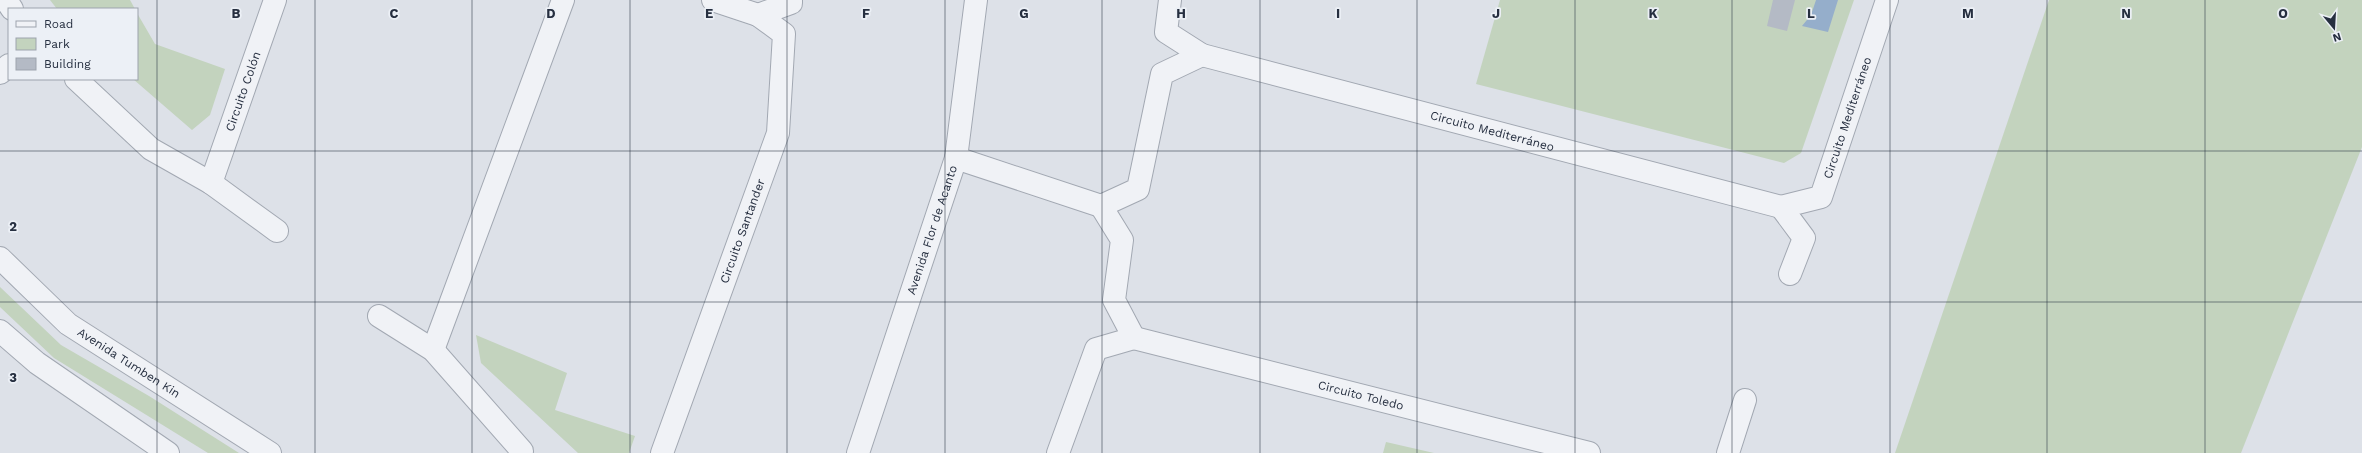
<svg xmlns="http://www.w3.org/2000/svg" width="2362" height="453" font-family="'Work Sans',sans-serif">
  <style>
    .green { fill: #c3d3be }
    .water { fill: #95aecb }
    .building { fill: #b4bac5 }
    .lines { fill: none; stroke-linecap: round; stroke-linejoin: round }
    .street-casing { stroke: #a2a8b2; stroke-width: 24 }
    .street { stroke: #f0f2f6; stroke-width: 22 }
    .grid { fill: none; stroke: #262f40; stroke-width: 1; stroke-opacity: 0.55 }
    .labels { text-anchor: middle; stroke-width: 3.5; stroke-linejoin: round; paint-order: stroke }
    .street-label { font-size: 12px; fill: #262f40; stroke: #ecf0f6 }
    .grid-label { font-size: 13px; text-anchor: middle; font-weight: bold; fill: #262f40; stroke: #ecf0f6; stroke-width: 3.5; stroke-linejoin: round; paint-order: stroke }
  </style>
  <rect width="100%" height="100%" fill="#dde1e8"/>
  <!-- green -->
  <g class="green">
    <polygon points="50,0 130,0 135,9 57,9"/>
    <polygon points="1500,0 1854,0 1801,153 1784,163 1476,84"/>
    <polygon points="2049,0 2362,0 2362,147 2241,453 1895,453"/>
    <polygon points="137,13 155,44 225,69 210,115 192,130 133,79 137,79"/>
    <polygon points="0,287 61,345 149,396 239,453 208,453 54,358 0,307"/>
    <polygon points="476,335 567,373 555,410 635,436 629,453 578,453 481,363"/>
    <polygon points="1386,442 1434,453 1383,453"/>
  </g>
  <!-- water -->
  <polygon class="water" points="1816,0 1838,0 1828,32 1802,26 1811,15"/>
  <!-- building -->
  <polygon class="building" points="1773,0 1795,0 1787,31 1767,26"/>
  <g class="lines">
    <!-- street casing -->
    <g class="street-casing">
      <g id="street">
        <polyline points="6,0 12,9"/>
        <polyline points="713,0 758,15"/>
        <path id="s1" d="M1202 55 1781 207"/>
        <polyline points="0,73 9,65"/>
        <polyline points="76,79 151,149 211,183 277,231"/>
        <polyline points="956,158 1101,206"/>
        <path id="s2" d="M211 183 275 0"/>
        <polyline points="1101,206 1138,189 1162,74 1202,55 1166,32 1170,0"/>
        <path id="s3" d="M0 258 68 324 270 453"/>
        <path id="s4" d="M1790 274 1804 238 1781 207 1821 197 1887 0"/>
        <polyline points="379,316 433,350 522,451 520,453"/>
        <polyline points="0,331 37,363 168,453"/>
        <path id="s5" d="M1134 338 1589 453"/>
        <polyline points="433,350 563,0"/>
        <path id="s6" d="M662 453 778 133 784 34 758 15 791 3V0"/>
        <path id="s7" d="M858 453 956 158 976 0"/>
        <polyline points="1058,453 1096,349 1134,338 1114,300 1122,240 1101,206"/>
        <polyline points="1728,453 1745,400"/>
      </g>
    </g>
    <!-- street -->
    <use href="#street" class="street"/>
  </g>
  <!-- grid -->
  <path class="grid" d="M157 0V453M315 0V453M472 0V453M630 0V453M787 0V453M945 0V453M1102 0V453M1260 0V453M1417 0V453M1575 0V453M1732 0V453M1890 0V453M2047 0V453M2205 0V453M0 151H2362M0 302H2362"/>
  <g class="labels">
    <!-- street labels -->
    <g class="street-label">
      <text dy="4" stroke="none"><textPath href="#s2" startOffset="97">Circuito Colón</textPath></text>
      <text dy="4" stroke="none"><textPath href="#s4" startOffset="202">Circuito Mediterráneo</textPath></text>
      <text dy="4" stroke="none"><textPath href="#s1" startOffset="300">Circuito Mediterráneo</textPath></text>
      <text dy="4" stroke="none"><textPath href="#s7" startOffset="235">Avenida Flor de Acanto</textPath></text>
      <text dy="4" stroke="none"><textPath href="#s6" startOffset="236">Circuito Santander</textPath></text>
      <text dy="4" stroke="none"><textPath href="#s3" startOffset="167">Avenida Tumben Kin</textPath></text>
      <text dy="4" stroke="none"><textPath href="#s5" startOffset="234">Circuito Toledo</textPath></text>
    </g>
  </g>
  <g class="grid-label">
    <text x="236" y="18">B</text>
    <text x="394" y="18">C</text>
    <text x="551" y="18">D</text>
    <text x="709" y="18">E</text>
    <text x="866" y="18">F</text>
    <text x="1024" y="18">G</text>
    <text x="1181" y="18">H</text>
    <text x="1338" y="18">I</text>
    <text x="1496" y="18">J</text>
    <text x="1653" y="18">K</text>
    <text x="1811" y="18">L</text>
    <text x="1968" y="18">M</text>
    <text x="2126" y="18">N</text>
    <text x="2283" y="18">O</text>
    <text x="13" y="231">2</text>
    <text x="13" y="382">3</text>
  </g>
  <!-- legend -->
  <rect x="8" y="8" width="130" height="72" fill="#ecf0f6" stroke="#9da3ad"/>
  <rect x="16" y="21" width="20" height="6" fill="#f0f2f6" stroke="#9da3ad"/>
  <text x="44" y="28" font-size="12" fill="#262f40">Road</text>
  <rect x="16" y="38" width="20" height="12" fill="#c3d3be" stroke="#9da3ad"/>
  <text x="44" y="48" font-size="12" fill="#262f40">Park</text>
  <rect x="16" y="58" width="20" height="12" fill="#b4bac5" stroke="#9da3ad"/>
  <text x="44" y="68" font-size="12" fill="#262f40">Building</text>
  <!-- north arrow -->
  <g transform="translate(2334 28) rotate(162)" stroke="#ecf0f6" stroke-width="3" paint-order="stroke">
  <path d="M0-3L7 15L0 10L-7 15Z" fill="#262f40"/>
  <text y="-6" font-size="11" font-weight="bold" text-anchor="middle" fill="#262f40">N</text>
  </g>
</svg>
